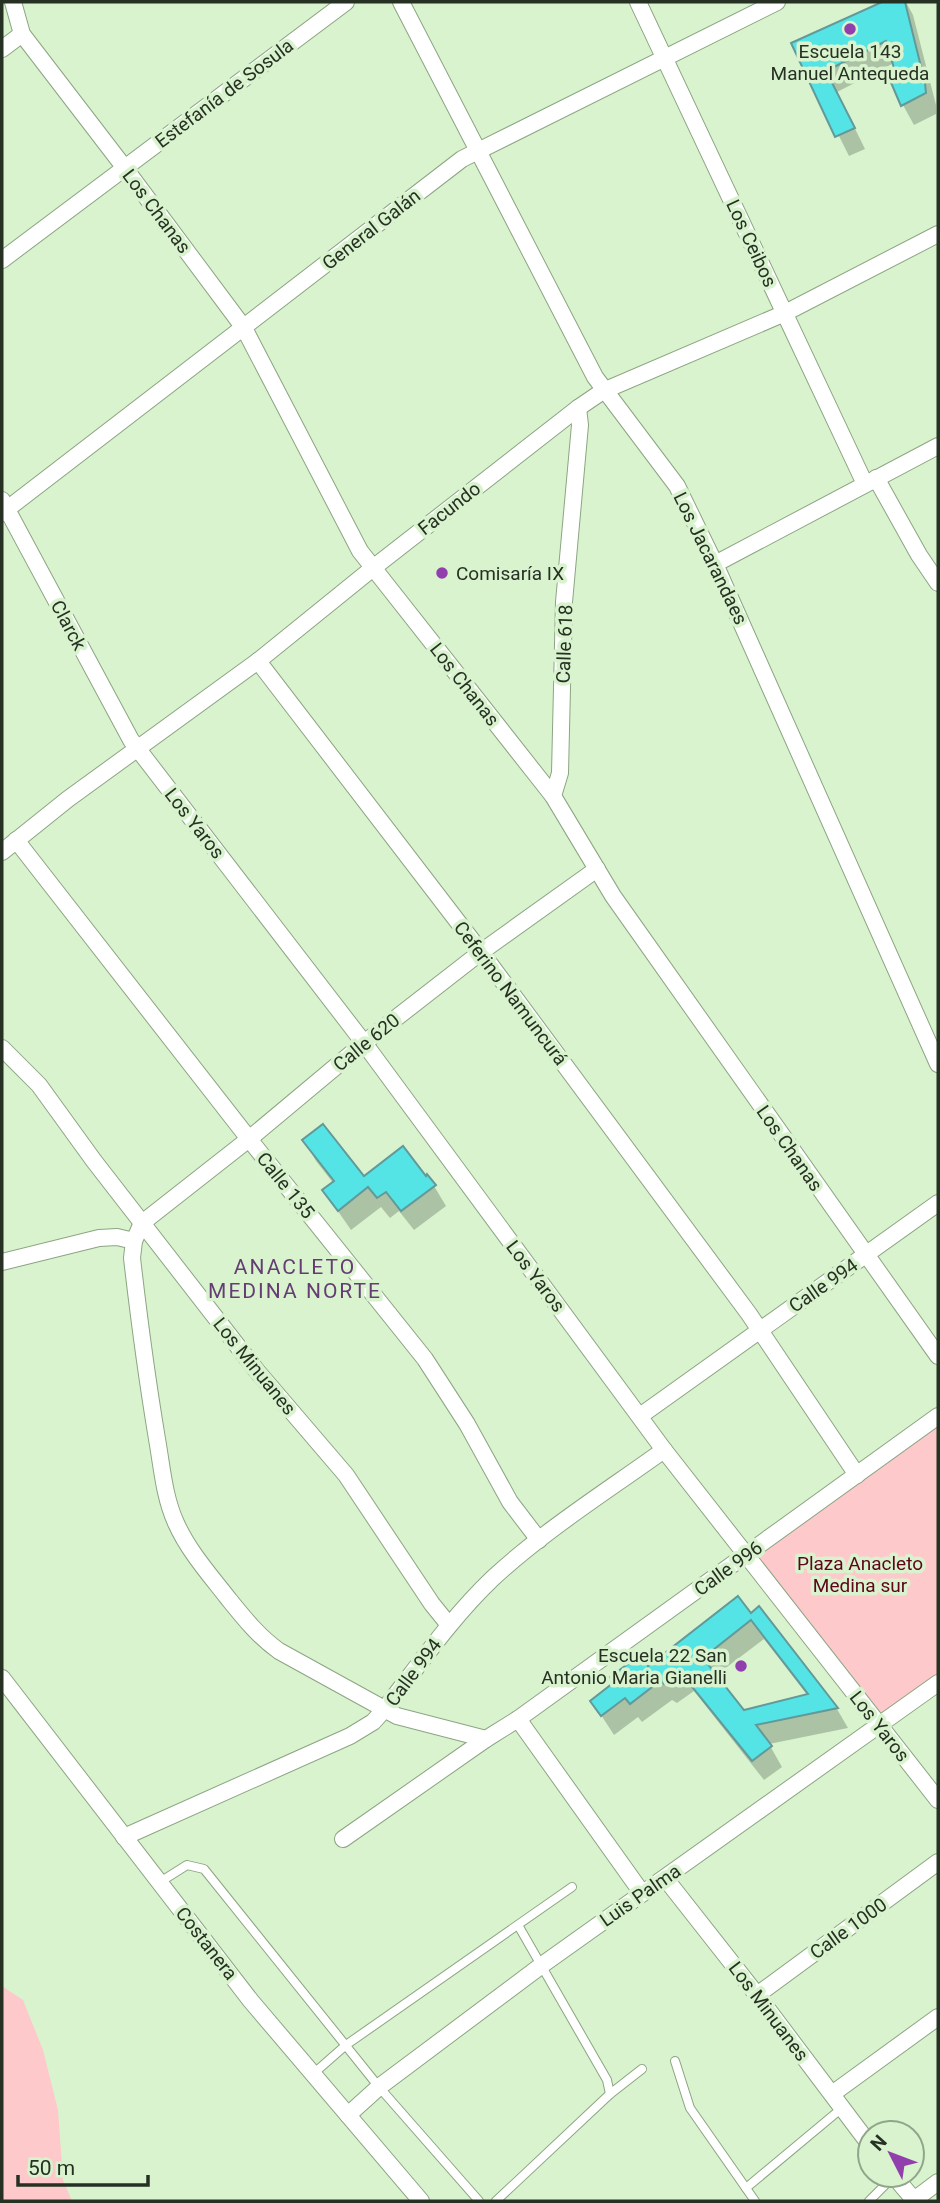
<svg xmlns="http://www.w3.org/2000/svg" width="940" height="2203" font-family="Roboto,sans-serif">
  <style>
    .green { fill: #fec9ca }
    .shadow { fill: #0003; fill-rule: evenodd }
    .building { fill: #54e4e6; stroke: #639999; stroke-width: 2; fill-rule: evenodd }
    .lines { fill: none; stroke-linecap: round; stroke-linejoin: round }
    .service-casing { stroke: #8ca582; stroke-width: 10 }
    .minor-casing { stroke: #8ca582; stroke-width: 18 }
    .service { stroke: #fff; stroke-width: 8 }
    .minor { stroke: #fff; stroke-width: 16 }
    .poi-dot { fill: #913fad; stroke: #d8f3ce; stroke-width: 2.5 }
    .labels { text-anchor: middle; stroke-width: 7; stroke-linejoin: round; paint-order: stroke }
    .poi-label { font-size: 19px; fill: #273123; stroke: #d8f3ce }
    .street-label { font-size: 19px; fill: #273123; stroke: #d8f3ce }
    .park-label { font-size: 19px; fill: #5f041a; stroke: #d8f3ce }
    .neighbourhood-label { font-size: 21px; letter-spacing: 2px; fill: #653c73; stroke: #d8f3ce }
  </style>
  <rect width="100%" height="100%" fill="#d8f3ce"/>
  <!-- green -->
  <g class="green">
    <polygon points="938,1416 938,1683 879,1725 746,1555"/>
    <polygon points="2,1986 23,2000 43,2050 58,2110 63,2180 72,2201 2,2201"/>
  </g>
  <!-- shadow -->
  <g class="shadow">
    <polygon points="886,2 906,2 913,15 936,105 936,114 914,125 903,105 894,63 837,92 865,149 849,156 793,44"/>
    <polygon points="304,1140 363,1178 434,1186 446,1206 414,1230 399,1211 390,1218 381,1207 351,1230 324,1191 334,1184 316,1161"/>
    <path d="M759 1608 837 1709 848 1728 769 1744 782 1767 764 1780 694 1691 677 1703 672 1700 642 1722 638 1717 614 1735 592 1701 648 1668 750 1615ZM764 1639 808 1696 743 1712 715 1676Z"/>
  </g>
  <!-- building -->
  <g class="building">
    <polygon points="882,2 905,2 925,83 926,93 901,106 889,78 896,75 886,41 826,71 855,128 835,137 791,43"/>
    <polygon points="323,1124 364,1176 403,1146 426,1176 427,1174 436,1185 401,1211 386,1192 377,1198 368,1187 338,1211 322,1190 334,1181 302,1140"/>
    <path d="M738 1596 751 1613 759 1606 838 1708 756 1725 772 1746 752 1761 681 1673 664 1684 660 1681 630 1704 625 1698 601 1716 590 1701 613 1683 610 1677 640 1655 648 1666ZM751 1620 808 1694 744 1710 703 1658Z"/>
  </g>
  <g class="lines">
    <!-- service casing -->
    <g class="service-casing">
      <g id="service">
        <polyline points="160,1882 187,1865 204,1869 379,2087 479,2201"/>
        <polyline points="518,1925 607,2080 610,2094"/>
        <polyline points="675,2061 690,2108 755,2201"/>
        <polyline points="313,2074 346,2045 572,1887"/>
        <polyline points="746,2188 842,2108"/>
        <polyline points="496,2201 610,2094 642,2069"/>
        <polyline points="869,2201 894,2176"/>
      </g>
    </g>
    <!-- minor casing -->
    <g class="minor-casing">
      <g id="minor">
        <polyline points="13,2 22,34 124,167 244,328 360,551 553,796 613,896 938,1356"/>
        <polyline points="401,2 595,377 677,486 715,564 938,1064"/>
        <polyline points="638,2 865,484"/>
        <polyline points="2,49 22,34"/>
        <polyline points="2,260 346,2"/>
        <polyline points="876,478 919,555 938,583"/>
        <polyline points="2,500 131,740 364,1043 664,1450 938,1800"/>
        <polyline points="2,513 462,159 777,2"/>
        <polyline points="715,564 938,446"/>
        <polyline points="258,661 481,952 749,1314 857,1475"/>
        <polyline points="553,796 560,773 564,602 580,425 578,408"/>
        <polyline points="16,840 249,1139 425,1359 467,1424 510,1502 539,1540"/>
        <polyline points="2,852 68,799 258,661 373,568 578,408 603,391 785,313 938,234"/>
        <polyline points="2,1048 39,1085 94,1161 257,1371 346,1475 432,1604 449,1625"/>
        <polyline points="2,1262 99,1238 117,1237 134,1241"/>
        <polyline points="640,1416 938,1203"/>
        <polyline points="2,1678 251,2001 421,2201"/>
        <polyline points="518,1719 642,1893"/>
        <path d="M486 1739 397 1716 279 1651C258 1636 244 1618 227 1597 209 1574 188 1550 176 1523 164 1497 162 1467 157 1439 147 1379 139 1319 132 1258L134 1241 142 1223 249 1139 364 1043 481 952 597 869"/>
        <path d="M124 1837 350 1736 373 1722 384 1710C419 1665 451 1618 493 1578 545 1530 607 1491 664 1450"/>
        <polyline points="343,1839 486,1739 518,1719 938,1416"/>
        <polyline points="665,1878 757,1995 870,2145"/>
        <polyline points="757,1995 938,1862"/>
        <polyline points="832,2094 938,2017"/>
        <polyline points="348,2115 379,2087 542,1965 938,1683"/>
        <polyline points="893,2175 915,2201"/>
        <polyline points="914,2200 938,2182"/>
      </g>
    </g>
    <!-- service -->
    <use href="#service" class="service"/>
    <!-- minor -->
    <use href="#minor" class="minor"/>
  </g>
  <!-- markers -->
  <g class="poi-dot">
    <circle cx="850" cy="29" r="7"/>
    <circle cx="442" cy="573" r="7"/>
    <circle cx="741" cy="1666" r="7"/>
  </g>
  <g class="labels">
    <!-- poi labels -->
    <g class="poi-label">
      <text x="850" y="58">Escuela 143<tspan x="850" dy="22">Manuel Antequeda</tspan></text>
      <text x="456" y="580" text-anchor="start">Comisaría IX</text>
      <text x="727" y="1662" text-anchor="end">Escuela 22 San<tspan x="727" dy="22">Antonio Maria Gianelli</tspan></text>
    </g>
    <!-- street labels -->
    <g class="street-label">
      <text transform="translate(224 93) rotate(-37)" y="7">Estefanía de Sosula</text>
      <text transform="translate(157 211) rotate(53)" y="7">Los Chanas</text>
      <text transform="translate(371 229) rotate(-38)" y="7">General Galán</text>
      <text transform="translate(752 243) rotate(65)" y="7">Los Ceibos</text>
      <text transform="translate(449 508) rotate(-38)" y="7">Facundo</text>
      <text transform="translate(711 558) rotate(64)" y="7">Los Jacarandaes</text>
      <text transform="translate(69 625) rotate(62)" y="7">Clarck</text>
      <text transform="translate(564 644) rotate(-88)" y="7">Calle 618</text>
      <text transform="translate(465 684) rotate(52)" y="7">Los Chanas</text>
      <text transform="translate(195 823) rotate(52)" y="7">Los Yaros</text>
      <text transform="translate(511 993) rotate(53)" y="7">Ceferino Namuncurá</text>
      <text transform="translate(366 1042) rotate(-39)" y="7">Calle 620</text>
      <text transform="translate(790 1148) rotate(55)" y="7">Los Chanas</text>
      <text transform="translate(286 1185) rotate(51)" y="7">Calle 135</text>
      <text transform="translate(536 1276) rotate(53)" y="7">Los Yaros</text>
      <text transform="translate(823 1285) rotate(-35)" y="7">Calle 994</text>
      <text transform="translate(255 1366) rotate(51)" y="7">Los Minuanes</text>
      <text transform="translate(728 1568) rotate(-36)" y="7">Calle 996</text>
      <text transform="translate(413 1672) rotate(-53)" y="7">Calle 994</text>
      <text transform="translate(880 1726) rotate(52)" y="7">Los Yaros</text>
      <text transform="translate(640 1895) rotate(-35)" y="7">Luis Palma</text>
      <text transform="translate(848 1928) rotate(-36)" y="7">Calle 1000</text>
      <text transform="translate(207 1943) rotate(52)" y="7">Costanera</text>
      <text transform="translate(769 2011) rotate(53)" y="7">Los Minuanes</text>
    </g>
    <!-- park labels -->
    <g class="park-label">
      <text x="860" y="1570">Plaza Anacleto<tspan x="860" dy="22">Medina sur</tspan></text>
    </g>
    <!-- neighbourhood labels -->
    <g class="neighbourhood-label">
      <text x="295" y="1274">ANACLETO<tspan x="295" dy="24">MEDINA NORTE</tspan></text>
    </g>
  </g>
  <!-- border -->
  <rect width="940" height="2203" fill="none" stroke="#273123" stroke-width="7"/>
  <!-- north arrow -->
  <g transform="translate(891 2154) rotate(312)"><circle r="33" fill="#d8f3ce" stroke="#91a58a" stroke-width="2"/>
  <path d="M0-5L12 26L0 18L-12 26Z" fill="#913fad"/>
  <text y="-10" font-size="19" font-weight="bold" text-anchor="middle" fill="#273123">N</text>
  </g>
  <!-- scale -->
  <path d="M18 2175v10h130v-10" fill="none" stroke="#273123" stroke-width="3.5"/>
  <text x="28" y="2175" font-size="21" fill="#273123" stroke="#d8f3ce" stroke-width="5" paint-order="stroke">50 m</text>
</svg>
